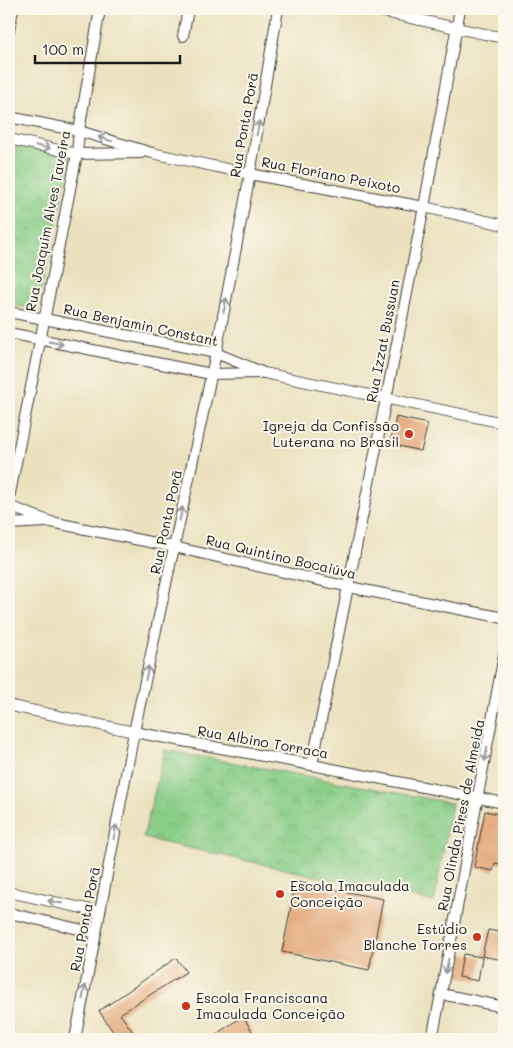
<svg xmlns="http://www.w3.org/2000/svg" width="513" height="1048" font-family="Mali,sans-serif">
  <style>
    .park { fill: url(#park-crowns); stroke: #527452 }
    .building { fill: #e1a271 }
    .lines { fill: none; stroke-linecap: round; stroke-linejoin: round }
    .minor-casing { stroke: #3b3a34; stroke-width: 12 }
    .minor { stroke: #fff; stroke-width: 10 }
    .oneway { stroke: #999 }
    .poi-dot { fill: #c8321e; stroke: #fbf7ec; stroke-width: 2 }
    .labels { text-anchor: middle; stroke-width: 4; stroke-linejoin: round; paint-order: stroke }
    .street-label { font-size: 14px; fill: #1c1c1c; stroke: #fbf7ec }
    .poi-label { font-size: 14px; fill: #1c1c1c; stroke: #fbf7ec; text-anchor: end }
  </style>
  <defs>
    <pattern id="park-crowns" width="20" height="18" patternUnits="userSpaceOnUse" patternTransform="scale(1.25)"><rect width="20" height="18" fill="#89cd87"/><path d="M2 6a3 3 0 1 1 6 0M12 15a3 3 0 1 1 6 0" fill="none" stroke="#76af74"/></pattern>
  </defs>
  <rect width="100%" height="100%" fill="#fbf7ec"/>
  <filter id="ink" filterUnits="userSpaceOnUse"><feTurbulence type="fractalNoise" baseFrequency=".02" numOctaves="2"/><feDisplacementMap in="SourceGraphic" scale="10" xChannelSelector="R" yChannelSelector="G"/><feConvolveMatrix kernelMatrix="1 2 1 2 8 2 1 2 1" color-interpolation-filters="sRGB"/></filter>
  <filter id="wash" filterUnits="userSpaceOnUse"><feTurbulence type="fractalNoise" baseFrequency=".0096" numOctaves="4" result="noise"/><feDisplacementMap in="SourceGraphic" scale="20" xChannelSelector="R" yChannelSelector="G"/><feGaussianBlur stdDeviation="1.12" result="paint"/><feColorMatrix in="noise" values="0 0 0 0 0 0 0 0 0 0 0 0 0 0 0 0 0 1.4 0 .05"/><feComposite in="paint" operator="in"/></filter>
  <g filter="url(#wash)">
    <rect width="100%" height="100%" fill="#ebe1be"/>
    <!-- park -->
    <g class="park">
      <polygon points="9,143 71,157 37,310 9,304"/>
      <polygon points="165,750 452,803 434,902 143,838"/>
    </g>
    <g id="blocks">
      <!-- building -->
      <g class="building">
        <polygon points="396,417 428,424 421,451 390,444"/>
        <polygon points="485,811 504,815 500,839 504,840 504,865 495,863 493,871 474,867"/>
        <polygon points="296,882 383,899 369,970 282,952"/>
        <polygon points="488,930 504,933 504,960 482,956"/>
        <polygon points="463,954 482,957 478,981 459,977"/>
        <polygon points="176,958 186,972 120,1014 138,1039 118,1039 99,1011"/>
        <polygon points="243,1016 253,1033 243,1039 209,1039"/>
      </g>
    </g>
  </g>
  <g filter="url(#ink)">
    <use href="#blocks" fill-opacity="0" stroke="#3b3a34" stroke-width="1"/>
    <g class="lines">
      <!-- minor casing -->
      <g class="minor-casing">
        <g id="minor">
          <polyline points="371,9 456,28 504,38"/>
          <polyline points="9,31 13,9"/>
          <polyline points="183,36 188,9"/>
          <polyline points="9,117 79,131 152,153 250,174 424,207 504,225"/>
          <polyline points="9,139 77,154 141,153"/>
          <polyline points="9,312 216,353 264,373 504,423"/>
          <polyline points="9,333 211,374 259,373"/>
          <polyline points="9,498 77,154 79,131 100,9"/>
          <polyline points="9,506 51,522 174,547 349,587 504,618"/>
          <polyline points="9,524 45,522"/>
          <polyline points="9,705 16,707 134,732 312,765 504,803"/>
          <polyline points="312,765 386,399 424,207 460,9"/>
          <polyline points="9,892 100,912"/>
          <polyline points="9,913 96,933"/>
          <polyline points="441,994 504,1007"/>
          <polyline points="75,1039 96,933 134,732 216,353 250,174 278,9"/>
          <polyline points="432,1039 441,994 504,655"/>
        </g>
      </g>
      <!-- minor -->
      <use href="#minor" class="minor"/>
    </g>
    <!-- one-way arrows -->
    <defs><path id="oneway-shaft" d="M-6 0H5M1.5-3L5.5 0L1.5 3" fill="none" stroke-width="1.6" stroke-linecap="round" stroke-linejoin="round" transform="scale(1.25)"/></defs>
    <g class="oneway">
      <use href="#oneway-shaft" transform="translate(258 128) rotate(-80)"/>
      <use href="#oneway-shaft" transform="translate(105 139) rotate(-163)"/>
      <use href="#oneway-shaft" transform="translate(43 147) rotate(12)"/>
      <use href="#oneway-shaft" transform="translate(225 305) rotate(-79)"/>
      <use href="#oneway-shaft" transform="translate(56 343) rotate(11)"/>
      <use href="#oneway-shaft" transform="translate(181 514) rotate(-78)"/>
      <use href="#oneway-shaft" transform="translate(147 673) rotate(-78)"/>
      <use href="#oneway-shaft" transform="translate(486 754) rotate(100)"/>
      <use href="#oneway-shaft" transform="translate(115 832) rotate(-79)"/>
      <use href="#oneway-shaft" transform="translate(55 902) rotate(-168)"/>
      <use href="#oneway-shaft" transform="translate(447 966) rotate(101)"/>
      <use href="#oneway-shaft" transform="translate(84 992) rotate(-78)"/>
    </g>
  </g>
  <!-- markers -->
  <g class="poi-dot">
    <circle cx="409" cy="434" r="5"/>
    <circle cx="280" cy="894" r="5"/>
    <circle cx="477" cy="937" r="5"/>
    <circle cx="186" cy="1006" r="5"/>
  </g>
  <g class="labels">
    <!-- street labels -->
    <g class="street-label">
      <text transform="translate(244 125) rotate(-80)" y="5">Rua Ponta Porã</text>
      <text transform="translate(331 175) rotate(11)" y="5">Rua Floriano Peixoto</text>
      <text transform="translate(48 221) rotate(-79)" y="5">Rua Joaquim Alves Taveira</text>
      <text transform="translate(141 325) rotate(12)" y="5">Rua Benjamin Constant</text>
      <text transform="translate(383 341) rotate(-79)" y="5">Rua Izzat Bussuan</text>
      <text transform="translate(166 522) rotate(-78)" y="5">Rua Ponta Porã</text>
      <text transform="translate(281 557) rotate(13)" y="5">Rua Quintino Bocaiúva</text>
      <text transform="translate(263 742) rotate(10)" y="5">Rua Albino Torraca</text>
      <text transform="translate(461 815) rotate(-79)" y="5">Rua Olinda Pires de Almeida</text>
      <text transform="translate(85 919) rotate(-79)" y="5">Rua Ponta Porã</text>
    </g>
    <!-- poi labels -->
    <g class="poi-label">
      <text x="399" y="431">Igreja da Confissão<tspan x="399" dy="16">Luterana no Brasil</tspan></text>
      <text x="290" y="891" text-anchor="start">Escola Imaculada<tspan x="290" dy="16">Conceição</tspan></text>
      <text x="467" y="934">Estúdio<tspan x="467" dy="16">Blanche Torres</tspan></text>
      <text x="196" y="1003" text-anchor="start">Escola Franciscana<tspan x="196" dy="16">Imaculada Conceição</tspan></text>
    </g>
  </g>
  <!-- margin -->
  <rect width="513" height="1048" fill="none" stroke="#fbf7ec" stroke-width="30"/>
  <!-- scale -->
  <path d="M35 55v8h145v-8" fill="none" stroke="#1c1c1c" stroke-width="2.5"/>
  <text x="42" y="55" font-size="15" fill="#1c1c1c" stroke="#fbf7ec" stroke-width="4" paint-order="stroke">100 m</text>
</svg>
